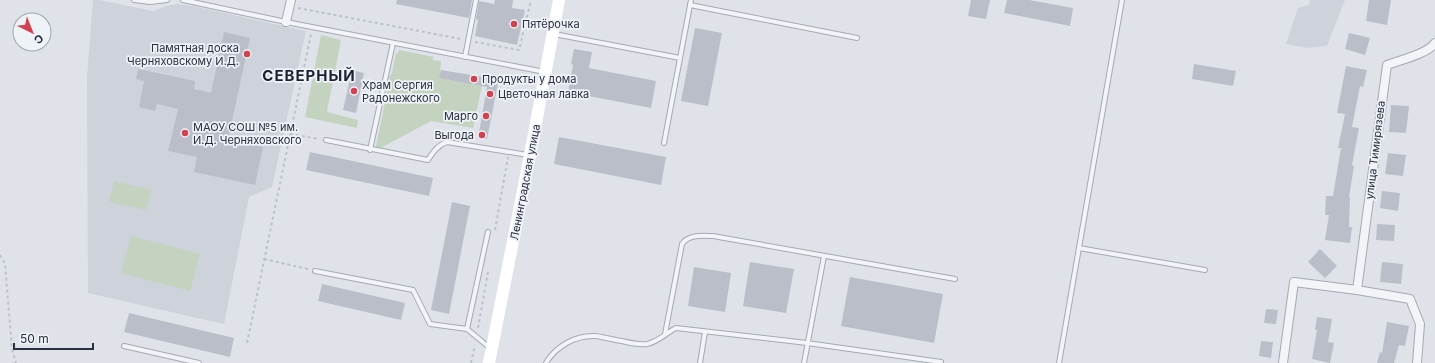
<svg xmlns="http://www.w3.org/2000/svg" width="1435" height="363" font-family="Inter,sans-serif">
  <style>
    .built { fill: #cdd2db }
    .green { fill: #c4d3c0 }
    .building { fill: #b9bec9 }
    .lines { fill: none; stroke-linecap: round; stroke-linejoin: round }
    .lane-casing { stroke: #a4a9b3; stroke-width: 6 }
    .street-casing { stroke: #a4a9b3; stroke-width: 10 }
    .path { stroke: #bdc1c8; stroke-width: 2; stroke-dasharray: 3 3; stroke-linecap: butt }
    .lane { stroke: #f2f4f7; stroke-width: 4 }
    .street { stroke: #f2f4f7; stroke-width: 8 }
    .secondary { stroke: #fff; stroke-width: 12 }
    .poi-dot { fill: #d3404f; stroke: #eff2f6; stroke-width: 1.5 }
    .labels { text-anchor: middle; stroke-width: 3.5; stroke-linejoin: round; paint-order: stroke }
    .poi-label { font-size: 11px; fill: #282f41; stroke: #eff2f6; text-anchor: start }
    .street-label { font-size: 11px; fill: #282f41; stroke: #eff2f6 }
    .district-label { font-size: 15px; font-weight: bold; letter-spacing: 1px; fill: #1a2132; stroke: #eff2f6 }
  </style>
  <rect width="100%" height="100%" fill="#dfe3e9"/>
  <!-- built -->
  <g class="built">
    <polygon points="93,0 99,0 153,11 166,6 177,4 193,6 306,31 272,187 249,197 224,324 88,293 87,78"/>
    <polygon points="1310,0 1345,0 1327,46 1307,48 1286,44 1298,8 1309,5"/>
  </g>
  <!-- green -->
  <g class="green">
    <polygon points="321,35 341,40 327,112 358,120 357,128 305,117"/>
    <polygon points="399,50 434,57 432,60 441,61 440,78 482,86 473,128 431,121 375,151 390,78 389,78 392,73 396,53 398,53"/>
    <polygon points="114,181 151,190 146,210 109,202"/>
    <polygon points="131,236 200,254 190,291 121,273"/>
  </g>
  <!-- building -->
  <g class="building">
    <polygon points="397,0 472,0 469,18 396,4"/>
    <polygon points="495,0 513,0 512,8 525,10 517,45 475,36 478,20 476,19 479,1 494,4"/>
    <polygon points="971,0 990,0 986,19 968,16"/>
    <polygon points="1007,0 1029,0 1073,8 1070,26 1004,13"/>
    <polygon points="1369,0 1391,0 1387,25 1366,21"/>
    <polygon points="695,28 722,33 708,106 681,101"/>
    <polygon points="224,32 250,38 228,139 263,147 255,185 194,172 197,157 168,151 178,109 157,104 155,111 139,107 144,81 136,79 138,69 195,81 194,89 211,93"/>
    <polygon points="1349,33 1370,38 1365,55 1345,49"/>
    <polygon points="574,49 592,52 589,68 656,81 651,108 568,92 573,65 571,64"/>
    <polygon points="1194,64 1236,71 1233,86 1192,79"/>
    <polygon points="1346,66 1367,70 1363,87 1360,86 1352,127 1359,128 1352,165 1354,166 1349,197 1350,197 1349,227 1352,227 1350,243 1325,240 1329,215 1325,215 1326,196 1333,196 1341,148 1338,148 1345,114 1337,113"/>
    <polygon points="352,70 364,73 356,113 343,110"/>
    <polygon points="441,70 489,78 489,76 499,78 487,139 478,138 487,87 439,78"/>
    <polygon points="1391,105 1409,106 1406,133 1389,132"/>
    <polygon points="559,137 666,157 661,185 554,164"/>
    <polygon points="310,152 433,178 429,196 306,170"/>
    <polygon points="1388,153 1406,155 1403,176 1385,174"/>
    <polygon points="1382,191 1400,193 1398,211 1380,208"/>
    <polygon points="452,202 470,206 449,314 431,310"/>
    <polygon points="1377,224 1395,225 1394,241 1376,240"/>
    <polygon points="1320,249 1337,266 1325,278 1308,262"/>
    <polygon points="750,262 794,269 786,313 743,306"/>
    <polygon points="1382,262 1403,264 1401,284 1380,282"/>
    <polygon points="694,267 731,273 725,312 688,306"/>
    <polygon points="850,277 943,294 934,343 841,326"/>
    <polygon points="322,284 405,303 401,320 318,301"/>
    <polygon points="1266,309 1278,310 1276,324 1264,323"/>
    <polygon points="129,313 234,338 230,357 124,332"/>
    <polygon points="1317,317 1332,319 1328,342 1334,343 1330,363 1312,359 1317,330 1315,330"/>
    <polygon points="1387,322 1409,326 1405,346 1399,345 1394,363 1377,363 1380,352 1382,353"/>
    <polygon points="1261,341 1273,342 1271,358 1259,356"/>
  </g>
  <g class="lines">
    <!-- lane casing -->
    <g class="lane-casing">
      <g id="lane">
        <polyline points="134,0 150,2 167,0"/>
        <polyline points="183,0 286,22 545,72"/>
        <polyline points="690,5 857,38"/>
        <polyline points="554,34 680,58"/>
        <polyline points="465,57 476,0"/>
        <path d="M326 140 428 160C433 152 438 145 447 142L528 155"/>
        <polyline points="664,143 691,0"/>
        <polyline points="370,150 393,43"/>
        <polyline points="1079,248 1205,270"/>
        <polyline points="315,271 413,290 430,324 467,329 490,348"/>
        <polyline points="467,329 488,232"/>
        <path d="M665 334 682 244C689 234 702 236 713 236L955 279"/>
        <polyline points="124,346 199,363"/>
        <path d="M546 363C556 346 576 335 595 336 604 337 614 340 622 341 630 343 639 345 647 344 658 342 666 333 676 328L807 343 941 362"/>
        <polyline points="700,363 705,332"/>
        <polyline points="804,363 824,256"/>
        <polyline points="1059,363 1122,0"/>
      </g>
    </g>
    <!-- street casing -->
    <g class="street-casing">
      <g id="street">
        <polyline points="286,22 291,0"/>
        <polyline points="1283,363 1294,282 1357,290"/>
        <path d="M1417 363 1420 324 1410 299 1357 290 1387 65C1400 60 1427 54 1435 43"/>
      </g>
    </g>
    <!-- path -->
    <g class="path">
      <polyline points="298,8 461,39"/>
      <polyline points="475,42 519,50 531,0"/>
      <polyline points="290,134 319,139"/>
      <polyline points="495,230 508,157"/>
      <polyline points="0,255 5,264 12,349 16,363"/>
      <polyline points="264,259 308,269"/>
      <polyline points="478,328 488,272"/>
      <polyline points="247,343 311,34"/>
      <polyline points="471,363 475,345"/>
    </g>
    <!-- lane -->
    <use href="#lane" class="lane"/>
    <!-- street -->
    <use href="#street" class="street"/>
    <!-- secondary -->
    <polyline class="secondary" points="489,363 530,155 559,0"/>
  </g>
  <!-- markers -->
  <g class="poi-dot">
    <circle cx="514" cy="24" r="4"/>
    <circle cx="247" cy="54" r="4"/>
    <circle cx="474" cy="79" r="4"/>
    <circle cx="354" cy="91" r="4"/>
    <circle cx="490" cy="94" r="4"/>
    <circle cx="486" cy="116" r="4"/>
    <circle cx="185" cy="133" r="4"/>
    <circle cx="482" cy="135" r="4"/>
  </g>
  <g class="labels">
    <!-- poi labels -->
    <g class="poi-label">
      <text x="522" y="28">Пятёрочка</text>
      <text x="239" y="52" text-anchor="end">Памятная доска<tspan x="239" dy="13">Черняховскому И.Д.</tspan></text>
      <text x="482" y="83">Продукты у дома</text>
      <text x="362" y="89">Храм Сергия<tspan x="362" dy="13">Радонежского</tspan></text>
      <text x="498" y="98">Цветочная лавка</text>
      <text x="478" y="120" text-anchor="end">Марго</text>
      <text x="193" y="131">МАОУ СОШ №5 им.<tspan x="193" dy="13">И.Д. Черняховского</tspan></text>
      <text x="474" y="139" text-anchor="end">Выгода</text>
    </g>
    <!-- street labels -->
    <g class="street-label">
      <text transform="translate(1375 150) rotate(-83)" y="4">улица Тимирязева</text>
      <text transform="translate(525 182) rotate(-79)" y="4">Ленинградская улица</text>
    </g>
    <!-- district labels -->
    <g class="district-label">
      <text x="309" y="81">СЕВЕРНЫЙ</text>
    </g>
  </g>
  <!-- north arrow -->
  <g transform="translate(32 32) rotate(137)"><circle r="19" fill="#eff2f6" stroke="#9fa4ae"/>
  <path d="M0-3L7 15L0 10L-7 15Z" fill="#d3404f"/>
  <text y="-6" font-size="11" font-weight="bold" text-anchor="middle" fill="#282f41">С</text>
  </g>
  <!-- scale -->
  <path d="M14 343v6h79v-6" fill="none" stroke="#282f41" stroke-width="2"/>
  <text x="20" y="343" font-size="12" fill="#282f41" stroke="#eff2f6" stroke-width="3" paint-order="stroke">50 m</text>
</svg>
